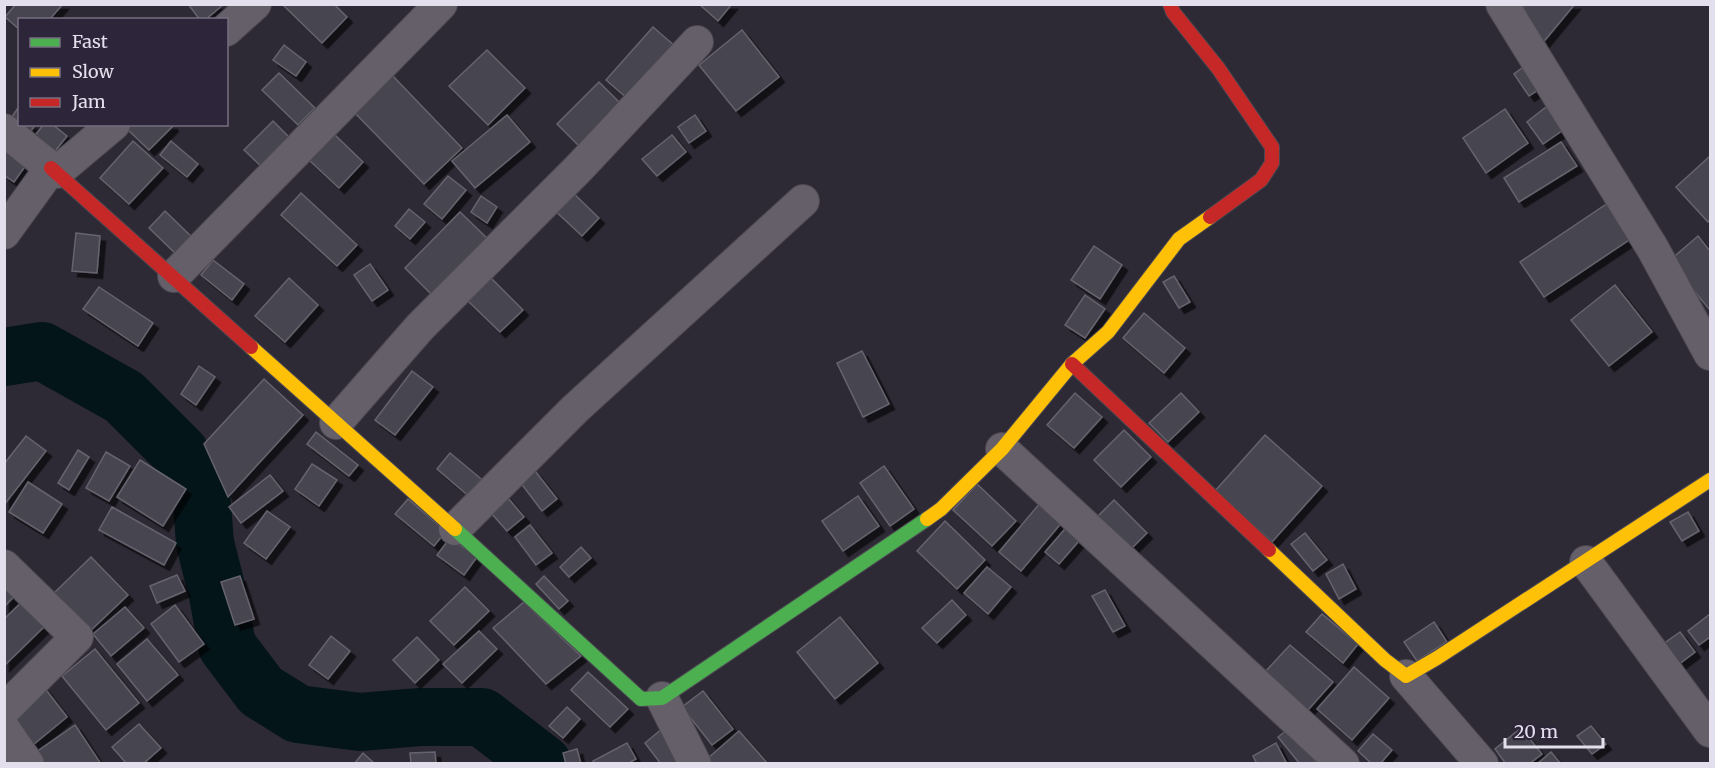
<svg xmlns="http://www.w3.org/2000/svg" width="1715" height="768" font-family="Merriweather,serif">
  <style>
    .lines { fill: none; stroke-linecap: round; stroke-linejoin: round }
    .river { stroke: #04151a; stroke-width: 58 }
    .building { fill: #47454f; stroke: #66636e; stroke-width: 1.5; filter: url(#shadow) }
    .street-casing { stroke: #4b4852; stroke-width: 34 }
    .fast-casing { stroke: #4b4852; stroke-width: 16 }
    .slow-casing { stroke: #4b4852; stroke-width: 16 }
    .jam-casing { stroke: #4b4852; stroke-width: 16 }
    .street { stroke: #655f69; stroke-width: 32 }
    .fast { stroke: #4caf50; stroke-width: 14 }
    .slow { stroke: #ffc107; stroke-width: 14 }
    .jam { stroke: #c62828; stroke-width: 14 }
  </style>
  <defs>
    <filter id="shadow"><feDropShadow dx="5.5" dy="5.5" stdDeviation="0" flood-color="#0009"/></filter>
  </defs>
  <rect width="100%" height="100%" fill="#2e2a35"/>
  <g class="lines">
    <!-- river -->
    <polyline class="river" points="4,357 42,351 124,397 180,453 202,504 205,543 218,595 227,646 261,691 298,714 360,722 420,717 482,717 543,764"/>
  </g>
  <!-- building -->
  <g class="building">
    <polygon points="16,4 63,4 49,20 20,20 20,30 5,17"/>
    <polygon points="188,4 224,4 205,20 200,20"/>
    <polygon points="282,4 334,4 347,17 322,43"/>
    <polygon points="699,4 732,4 718,21"/>
    <polygon points="1522,4 1575,4 1541,45"/>
    <polygon points="653,27 676,47 629,100 606,80"/>
    <polygon points="742,30 779,77 736,111 699,65"/>
    <polygon points="284,45 306,62 296,76 273,60"/>
    <polygon points="487,50 525,88 488,125 449,86"/>
    <polygon points="1522,68 1538,90 1529,96 1514,74"/>
    <polygon points="279,73 315,108 298,125 262,90"/>
    <polygon points="391,74 462,148 424,184 353,111"/>
    <polygon points="599,82 624,107 583,150 557,124"/>
    <polygon points="20,105 20,124 36,124 28,135 9,121"/>
    <polygon points="1546,107 1563,130 1543,144 1527,122"/>
    <polygon points="1505,109 1528,143 1486,173 1463,138"/>
    <polygon points="507,115 530,142 475,188 452,161"/>
    <polygon points="695,115 706,131 689,143 678,127"/>
    <polygon points="273,121 291,139 263,168 244,150"/>
    <polygon points="44,124 52,124 67,136 53,154 33,138"/>
    <polygon points="131,124 172,124 173,126 149,150 127,129"/>
    <polygon points="334,134 363,162 339,188 309,160"/>
    <polygon points="672,135 686,152 657,176 642,159"/>
    <polygon points="133,141 163,168 129,204 100,178"/>
    <polygon points="171,141 198,164 187,177 160,155"/>
    <polygon points="1561,142 1577,166 1519,202 1504,178"/>
    <polygon points="4,150 26,165 14,182 4,175"/>
    <polygon points="1709,157 1710,159 1710,219 1708,222 1676,187"/>
    <polygon points="448,176 466,190 442,219 424,204"/>
    <polygon points="569,189 599,218 582,236 552,208"/>
    <polygon points="301,193 357,245 337,266 281,215"/>
    <polygon points="481,196 497,207 487,223 471,212"/>
    <polygon points="1608,203 1632,238 1544,297 1520,262"/>
    <polygon points="409,209 425,222 410,239 395,226"/>
    <polygon points="165,211 195,240 179,257 149,228"/>
    <polygon points="460,212 490,241 434,297 405,268"/>
    <polygon points="76,233 100,236 97,273 72,271"/>
    <polygon points="1698,236 1710,251 1710,310 1669,261"/>
    <polygon points="1094,246 1122,265 1100,299 1071,280"/>
    <polygon points="213,260 244,284 232,300 201,275"/>
    <polygon points="370,264 388,290 372,301 354,275"/>
    <polygon points="1174,276 1190,302 1179,308 1163,282"/>
    <polygon points="289,278 318,305 285,342 255,316"/>
    <polygon points="491,278 523,310 500,332 468,301"/>
    <polygon points="1615,285 1652,332 1609,366 1571,320"/>
    <polygon points="99,287 153,323 138,346 83,309"/>
    <polygon points="1085,295 1105,309 1085,338 1065,325"/>
    <polygon points="1144,313 1185,348 1164,373 1123,338"/>
    <polygon points="862,351 889,404 863,417 837,363"/>
    <polygon points="199,366 215,377 196,405 181,394"/>
    <polygon points="412,371 433,387 395,435 375,420"/>
    <polygon points="264,379 303,415 228,497 204,444"/>
    <polygon points="1075,393 1102,417 1074,448 1047,425"/>
    <polygon points="1181,393 1199,412 1168,442 1149,423"/>
    <polygon points="1124,430 1151,457 1121,487 1094,460"/>
    <polygon points="316,432 358,465 349,476 307,444"/>
    <polygon points="1265,435 1322,486 1272,542 1215,491"/>
    <polygon points="26,436 46,451 4,505 4,464"/>
    <polygon points="78,450 89,457 69,490 58,483"/>
    <polygon points="106,452 130,466 109,501 86,488"/>
    <polygon points="450,453 486,483 472,499 437,469"/>
    <polygon points="140,460 186,489 163,526 117,497"/>
    <polygon points="312,464 337,480 319,506 295,489"/>
    <polygon points="884,466 914,509 890,526 860,483"/>
    <polygon points="535,471 557,499 542,511 520,482"/>
    <polygon points="270,475 283,491 241,523 229,507"/>
    <polygon points="28,482 62,504 43,533 9,512"/>
    <polygon points="977,484 1016,521 992,546 953,510"/>
    <polygon points="502,491 524,517 507,531 484,505"/>
    <polygon points="858,496 879,526 843,551 822,521"/>
    <polygon points="408,499 446,531 434,546 395,514"/>
    <polygon points="1114,500 1147,533 1127,553 1094,520"/>
    <polygon points="1041,502 1063,521 1021,571 999,552"/>
    <polygon points="112,507 176,543 164,565 99,530"/>
    <polygon points="267,511 290,527 266,559 244,543"/>
    <polygon points="1688,512 1699,531 1682,541 1670,522"/>
    <polygon points="945,521 985,560 957,589 917,551"/>
    <polygon points="1071,522 1085,534 1059,564 1045,552"/>
    <polygon points="530,525 552,553 536,565 515,537"/>
    <polygon points="1305,533 1327,560 1313,571 1291,544"/>
    <polygon points="450,538 477,557 464,575 437,555"/>
    <polygon points="581,547 591,558 569,577 560,567"/>
    <polygon points="91,557 128,595 87,634 51,596"/>
    <polygon points="1343,564 1356,589 1339,599 1326,574"/>
    <polygon points="987,567 1011,587 988,614 964,593"/>
    <polygon points="4,572 22,588 4,607"/>
    <polygon points="177,575 185,591 157,603 150,586"/>
    <polygon points="240,576 254,619 235,625 221,582"/>
    <polygon points="544,576 568,601 559,609 536,584"/>
    <polygon points="465,587 489,611 454,645 430,621"/>
    <polygon points="1105,590 1125,626 1113,632 1092,596"/>
    <polygon points="26,598 49,622 4,666 4,619"/>
    <polygon points="952,600 966,615 937,643 922,628"/>
    <polygon points="524,602 581,656 546,684 493,628"/>
    <polygon points="175,605 204,644 179,662 151,624"/>
    <polygon points="125,607 144,628 111,656 93,634"/>
    <polygon points="1322,614 1358,644 1343,663 1306,632"/>
    <polygon points="1710,614 1710,637 1699,645 1688,631"/>
    <polygon points="840,617 878,663 835,699 797,652"/>
    <polygon points="1434,622 1447,642 1417,661 1404,642"/>
    <polygon points="479,631 497,649 462,683 443,664"/>
    <polygon points="1680,632 1695,652 1674,668 1659,647"/>
    <polygon points="331,636 350,651 328,679 309,665"/>
    <polygon points="417,637 439,660 415,683 393,660"/>
    <polygon points="147,639 178,675 147,701 117,664"/>
    <polygon points="1290,645 1333,682 1308,710 1265,672"/>
    <polygon points="95,649 139,703 106,730 62,676"/>
    <polygon points="1354,667 1389,698 1352,740 1317,709"/>
    <polygon points="588,672 628,709 610,727 571,690"/>
    <polygon points="43,686 67,717 28,749 4,721"/>
    <polygon points="703,691 733,729 712,745 682,707"/>
    <polygon points="567,707 580,719 563,738 549,726"/>
    <polygon points="1296,723 1322,756 1312,764 1300,764 1278,737"/>
    <polygon points="139,724 161,748 143,764 127,764 112,747"/>
    <polygon points="75,725 101,764 38,764 32,755"/>
    <polygon points="1591,726 1606,744 1592,754 1577,736"/>
    <polygon points="663,728 679,764 661,764 645,743"/>
    <polygon points="1521,728 1542,754 1529,764 1506,764 1495,749"/>
    <polygon points="739,731 768,764 711,764 707,759"/>
    <polygon points="1373,734 1392,750 1380,764 1372,764 1358,751"/>
    <polygon points="627,743 636,759 627,764 594,764 593,761"/>
    <polygon points="1276,743 1287,764 1257,764 1253,756"/>
    <polygon points="577,749 581,764 566,764 563,753"/>
    <polygon points="435,752 436,764 411,764 410,753"/>
    <polygon points="1551,752 1561,764 1537,764"/>
    <polygon points="363,753 375,764 354,764"/>
  </g>
  <g class="lines">
    <!-- street casing -->
    <g class="street-casing">
      <g id="street">
        <polyline points="1502,4 1653,249 1710,354"/>
        <polyline points="226,30 255,4"/>
        <polyline points="4,130 51,168 4,233"/>
        <polyline points="57,172 114,124"/>
        <polyline points="174,276 441,4"/>
        <polyline points="336,423 420,327 579,168 697,42"/>
        <polyline points="1002,449 1343,764"/>
        <polyline points="455,529 575,409 803,201"/>
        <polyline points="1586,562 1710,731"/>
        <polyline points="4,566 77,637 4,710"/>
        <polyline points="1406,676 1482,764"/>
        <polyline points="662,698 695,764"/>
        <polyline points="4,729 28,764"/>
      </g>
    </g>
    <!-- fast casing -->
    <g class="fast-casing">
      <polyline id="fast" points="455,529 641,699 662,698 927,519"/>
    </g>
    <!-- slow casing -->
    <g class="slow-casing">
      <g id="slow">
        <polyline points="251,347 455,529"/>
        <polyline points="927,519 941,509 1002,449 1072,364 1108,332 1179,239 1210,217"/>
        <polyline points="1269,550 1385,660 1406,676 1437,658 1710,480"/>
      </g>
    </g>
    <!-- jam casing -->
    <g class="jam-casing">
      <g id="jam">
        <polyline points="1170,4 1173,12 1218,68 1272,147 1272,163 1261,180 1210,217"/>
        <polyline points="51,168 251,347"/>
        <polyline points="1072,364 1269,550"/>
      </g>
    </g>
    <!-- street -->
    <use href="#street" class="street"/>
    <!-- fast -->
    <use href="#fast" class="fast"/>
    <!-- slow -->
    <use href="#slow" class="slow"/>
    <!-- jam -->
    <use href="#jam" class="jam"/>
  </g>
  <!-- border -->
  <rect width="1715" height="768" fill="none" stroke="#e4dfed" stroke-width="12"/>
  <!-- legend -->
  <rect x="18" y="18" width="210" height="108" fill="#2d2539" stroke="#766f81" stroke-width="1.5"/>
  <rect x="30" y="38" width="30" height="9" fill="#4caf50" stroke="#766f81" stroke-width="1.5"/>
  <text x="72" y="48" font-size="18" fill="#e4dfed">Fast</text>
  <rect x="30" y="68" width="30" height="9" fill="#ffc107" stroke="#766f81" stroke-width="1.5"/>
  <text x="72" y="78" font-size="18" fill="#e4dfed">Slow</text>
  <rect x="30" y="98" width="30" height="9" fill="#c62828" stroke="#766f81" stroke-width="1.5"/>
  <text x="72" y="108" font-size="18" fill="#e4dfed">Jam</text>
  <!-- scale -->
  <path d="M1505 738v9h98v-9" fill="none" stroke="#e4dfed" stroke-width="3"/>
  <text x="1514" y="738" font-size="18" fill="#e4dfed" stroke="#2d2539" stroke-width="4.5" paint-order="stroke">20 m</text>
</svg>
